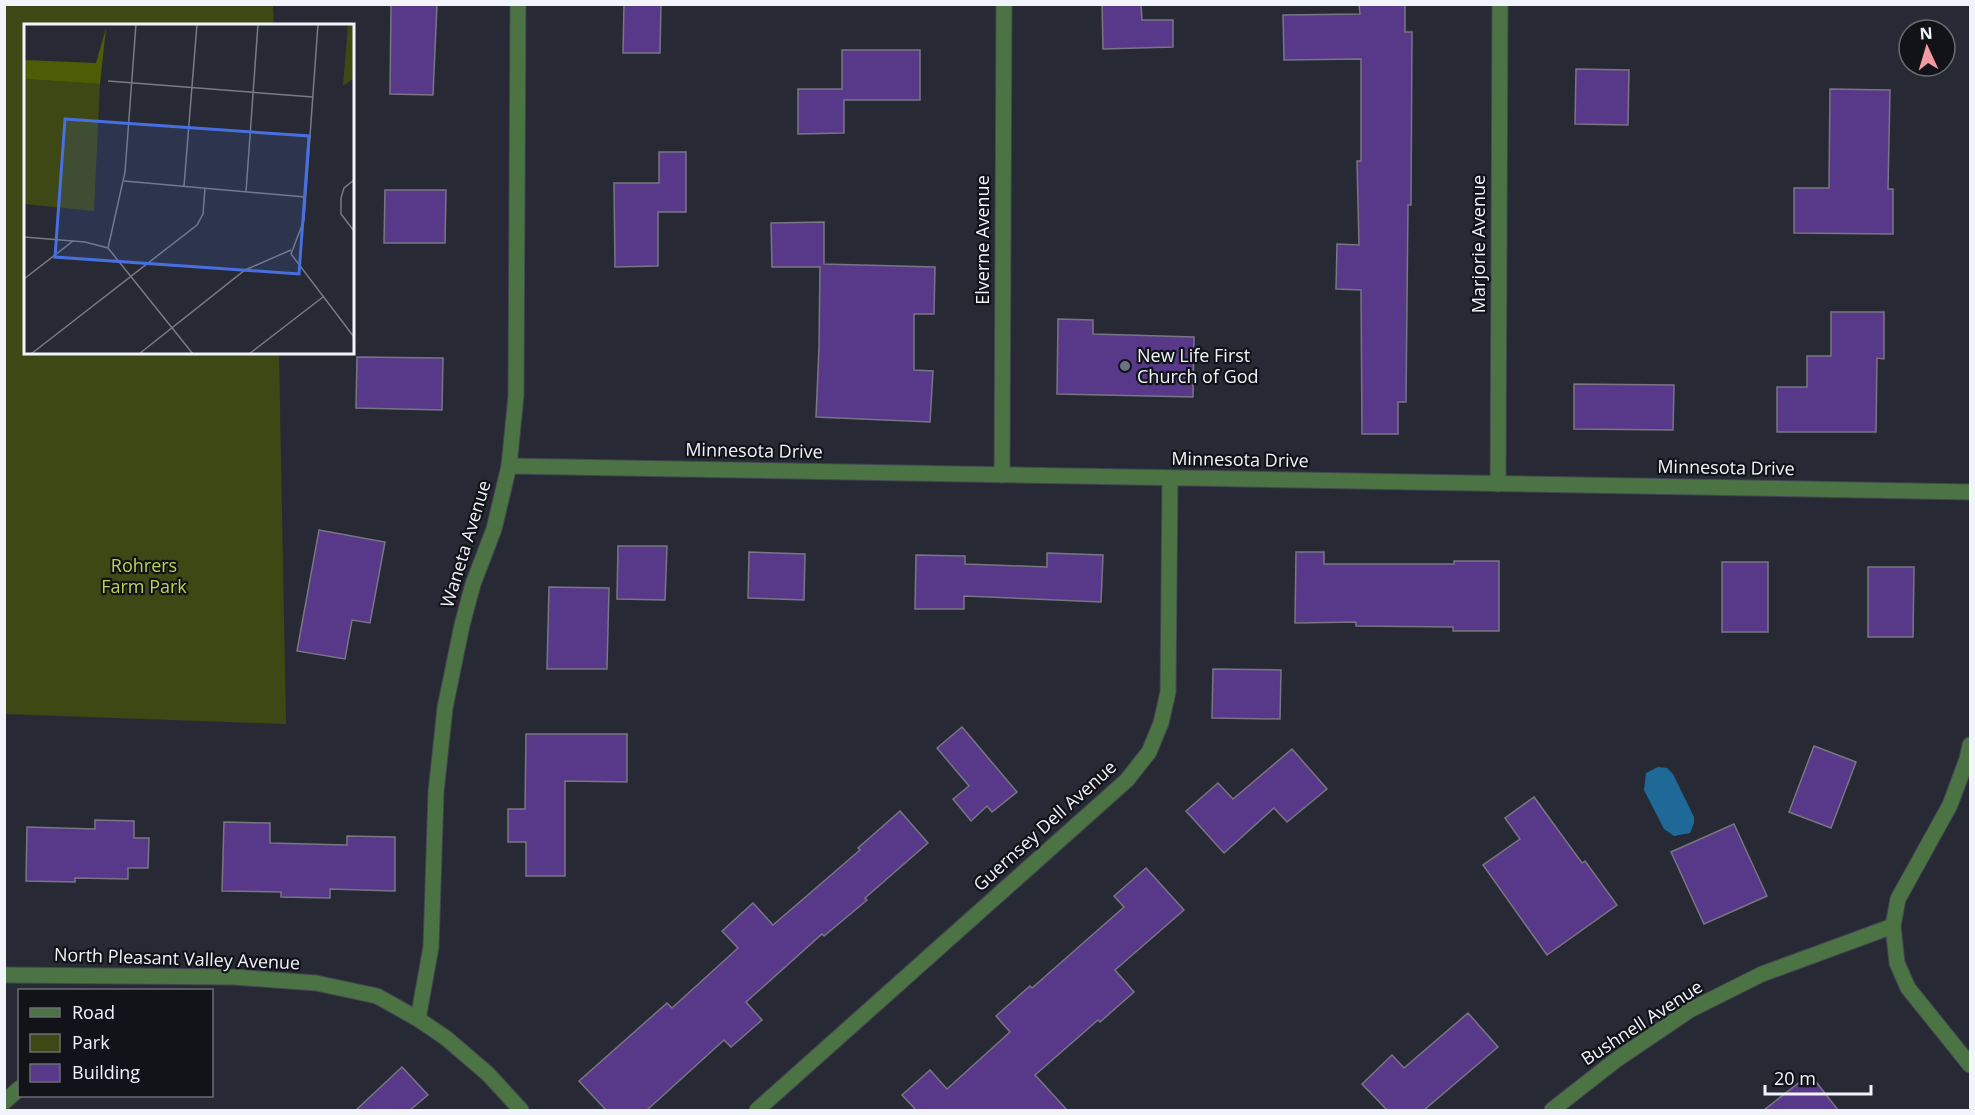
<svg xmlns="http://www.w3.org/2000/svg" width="1975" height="1115" font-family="'Open Sans',sans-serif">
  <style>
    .green { fill: #3e4814 }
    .water { fill: #1f6998 }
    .building { fill: #583989; stroke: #797583; stroke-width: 1.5 }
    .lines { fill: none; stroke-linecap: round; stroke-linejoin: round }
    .minor-casing { stroke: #434651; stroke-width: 17 }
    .minor { stroke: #4c7344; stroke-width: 15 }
    .worship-dot { fill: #6b7280; stroke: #111318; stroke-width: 2 }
    .labels { text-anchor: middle; stroke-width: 4.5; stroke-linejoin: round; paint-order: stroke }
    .street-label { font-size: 18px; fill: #f1f4fb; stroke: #111318 }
    .poi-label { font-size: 18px; fill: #f1f4fb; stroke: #111318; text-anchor: start }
    .park-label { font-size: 18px; fill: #bbd451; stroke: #111318 }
    .inset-road { fill: none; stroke: #787b84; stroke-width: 1.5 }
    .view { fill: #476fdf; fill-opacity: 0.15; stroke: #476fdf; stroke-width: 3 }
    .inset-edge { fill: none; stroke: #f1f4fb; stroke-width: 3 }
  </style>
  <rect width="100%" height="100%" fill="#272a35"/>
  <!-- green -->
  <polygon class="green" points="5,4 273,5 274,25 26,26 26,352 279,353 286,724 5,714"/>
  <!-- water -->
  <polygon class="water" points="1658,767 1667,768 1673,774 1694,817 1694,823 1690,833 1674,836 1664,829 1644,790 1646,773"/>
  <!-- building -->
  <g class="building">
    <polygon points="391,4 437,4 433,95 390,94"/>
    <polygon points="624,4 661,4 660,53 623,53"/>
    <polygon points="1102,4 1141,4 1142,20 1173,20 1173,47 1103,49"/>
    <polygon points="1359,4 1405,4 1405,32 1412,32 1411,205 1408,205 1406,402 1398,402 1398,434 1362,434 1361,290 1336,289 1337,244 1359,245 1357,161 1361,161 1361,59 1284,60 1283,15 1360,14"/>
    <polygon points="842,50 920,50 920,100 844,100 844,133 798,134 798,89 842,89"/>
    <polygon points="1576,69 1629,70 1628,125 1575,124"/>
    <polygon points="1830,89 1890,90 1888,189 1893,189 1893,234 1794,233 1794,188 1829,188"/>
    <polygon points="659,152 686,152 686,212 658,212 658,266 615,267 614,183 659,183"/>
    <polygon points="385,190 446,190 445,243 384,243"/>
    <polygon points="824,222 824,264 935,267 934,314 914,314 914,370 933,371 930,422 816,417 819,347 820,267 772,267 771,223"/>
    <polygon points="1831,312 1884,312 1884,359 1877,358 1876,432 1777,432 1777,387 1807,387 1807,356 1831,356"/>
    <polygon points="1058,319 1093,320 1093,334 1194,337 1193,397 1057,394"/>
    <polygon points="357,357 443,358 442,410 356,408"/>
    <polygon points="1574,384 1674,385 1673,430 1574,429"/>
    <polygon points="319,530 385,542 370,623 352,620 345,659 297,651"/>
    <polygon points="618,546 667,546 665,600 617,599"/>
    <polygon points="749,552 805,554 804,600 748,598"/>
    <polygon points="1296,552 1324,552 1324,564 1454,564 1454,561 1499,561 1499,631 1453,631 1453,627 1356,626 1356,622 1295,623"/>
    <polygon points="1047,553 1103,555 1101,602 964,596 964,609 915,609 916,555 965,556 965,564 1047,567"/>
    <rect x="1722" y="562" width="46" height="70"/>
    <polygon points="1868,567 1914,567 1913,637 1868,637"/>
    <polygon points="549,587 609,588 607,669 547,669"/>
    <polygon points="1213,669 1281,670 1280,719 1212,718"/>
    <polygon points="962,727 1017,792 992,812 987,806 971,821 953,799 969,786 937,748"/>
    <polygon points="526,734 627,734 627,782 565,781 565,876 526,876 526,842 508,842 508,809 525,809"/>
    <polygon points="1814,746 1856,762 1831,828 1789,812"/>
    <polygon points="1292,749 1327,789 1287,822 1274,808 1224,853 1186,811 1218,783 1233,799"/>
    <polygon points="1534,797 1582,863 1585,861 1617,905 1547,955 1483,865 1520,839 1505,818"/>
    <polygon points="900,811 928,843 865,898 867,900 824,936 822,934 746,1002 762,1020 731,1047 724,1040 647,1110 606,1110 579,1081 667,1003 672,1008 738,948 722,931 753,903 773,925 860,850 858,848"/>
    <polygon points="95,820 134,821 134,838 149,838 148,868 128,868 128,879 75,878 75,882 26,881 27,827 95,829"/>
    <polygon points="224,822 270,823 270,843 347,845 347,836 395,837 395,891 330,889 330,898 281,897 281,892 222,891"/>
    <polygon points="1734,824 1767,896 1704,924 1671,852"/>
    <polygon points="1146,868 1184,910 1115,970 1134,992 1100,1022 1098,1020 1035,1075 1067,1110 916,1110 902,1095 930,1070 947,1089 1010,1032 996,1016 1030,986 1032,988 1124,907 1114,896"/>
    <polygon points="1468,1013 1498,1047 1424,1110 1387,1110 1362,1084 1392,1055 1404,1068"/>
    <polygon points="402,1067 428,1095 410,1110 356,1110"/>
    <polygon points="1810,1074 1838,1110 1764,1110"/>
  </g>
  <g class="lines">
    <!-- minor casing -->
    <g class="minor-casing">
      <g id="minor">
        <polyline points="509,466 1970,492"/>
        <polyline points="1002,475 1004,4"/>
        <polyline points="1498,484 1500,4"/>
        <polyline points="1970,745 1967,759 1950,805 1898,899 1893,926 1897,963 1908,988 1970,1065"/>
        <polyline points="4,975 234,977 316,983 377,996 418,1019 446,1038 488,1074 521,1110"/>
        <polyline points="418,1019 431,947 436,792 445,708 462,625 473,584 494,529 509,466 516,396 518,4"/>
        <polyline points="4,1102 20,1088"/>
        <polyline points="757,1110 1127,780 1149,752 1161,723 1168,692 1170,478"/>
        <polyline points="1552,1110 1616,1060 1690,1010 1762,974 1893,926"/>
      </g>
    </g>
    <!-- minor -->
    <use href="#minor" class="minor"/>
  </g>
  <!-- markers -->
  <circle class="worship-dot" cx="1125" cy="366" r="6"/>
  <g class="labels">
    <!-- street labels -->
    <g class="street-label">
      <text transform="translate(983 240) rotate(-90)" y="6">Elverne Avenue</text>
      <text transform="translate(1479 244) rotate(-90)" y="6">Marjorie Avenue</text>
      <text transform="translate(754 451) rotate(1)" y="6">Minnesota Drive</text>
      <text transform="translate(1240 460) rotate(1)" y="6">Minnesota Drive</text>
      <text transform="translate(1726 468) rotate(1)" y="6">Minnesota Drive</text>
      <text transform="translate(466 544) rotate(-73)" y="6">Waneta Avenue</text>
      <text transform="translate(1045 826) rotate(-42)" y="6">Guernsey Dell Avenue</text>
      <text transform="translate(177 959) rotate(2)" y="6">North Pleasant Valley Avenue</text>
      <text transform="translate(1642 1023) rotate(-33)" y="6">Bushnell Avenue</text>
    </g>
    <!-- poi labels -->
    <g class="poi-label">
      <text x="1137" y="362">New Life First<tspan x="1137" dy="21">Church of God</tspan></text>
    </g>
    <!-- park labels -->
    <g class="park-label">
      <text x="144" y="572">Rohrers<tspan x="144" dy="21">Farm Park</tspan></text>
    </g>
  </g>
  <!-- overview -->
  <g transform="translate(24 24)">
    <rect width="330" height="330" fill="#272a35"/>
    <path d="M324 0H330V54L319 62ZM0 55 76 60 70 187 0 180Z" fill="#3e4814"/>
    <path d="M82 4 76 60 0 55V36L72 39Z" fill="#4e5c06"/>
    <path class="inset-road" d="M294 0 280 196 267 230 330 313M84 57 289 73M330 156 320 164 317 174V190L330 207M100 157 281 173M160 162 173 0M222 168 234 0M0 213 61 218 84 224 169 330M84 224 101 148 112 0M0 255 49 217M7 330 173 201 179 190 181 164M115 330 221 246 267 226M225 330 299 273"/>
    <path class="view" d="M41 95 285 112 275 250 31 233Z"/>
    <rect width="330" height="330" class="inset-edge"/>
  </g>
  <!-- border -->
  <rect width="1975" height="1115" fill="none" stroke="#f1f4fb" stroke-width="12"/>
  <!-- legend -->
  <rect x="18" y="989" width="195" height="108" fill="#111318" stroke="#6b6d73" stroke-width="1.5"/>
  <rect x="30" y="1008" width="30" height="9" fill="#4c7344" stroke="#6b6d73" stroke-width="1.5"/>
  <text x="72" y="1019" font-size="18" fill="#f1f4fb">Road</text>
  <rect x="30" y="1034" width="30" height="18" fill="#3e4814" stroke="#6b6d73" stroke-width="1.5"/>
  <text x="72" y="1049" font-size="18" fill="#f1f4fb">Park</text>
  <rect x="30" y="1064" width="30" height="18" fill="#583989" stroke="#6b6d73" stroke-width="1.5"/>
  <text x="72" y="1079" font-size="18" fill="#f1f4fb">Building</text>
  <!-- north arrow -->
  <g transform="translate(1927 48) rotate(356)"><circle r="28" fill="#111318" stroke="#6b6d73" stroke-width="1.5"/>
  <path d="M0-4.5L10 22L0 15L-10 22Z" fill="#f49aa2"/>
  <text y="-9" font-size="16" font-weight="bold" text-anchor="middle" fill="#f1f4fb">N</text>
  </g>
  <!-- scale -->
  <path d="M1765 1085v9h106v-9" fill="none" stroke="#f1f4fb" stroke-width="3"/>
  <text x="1774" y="1085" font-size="18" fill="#f1f4fb" stroke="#111318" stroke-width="4.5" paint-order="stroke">20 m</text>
</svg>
